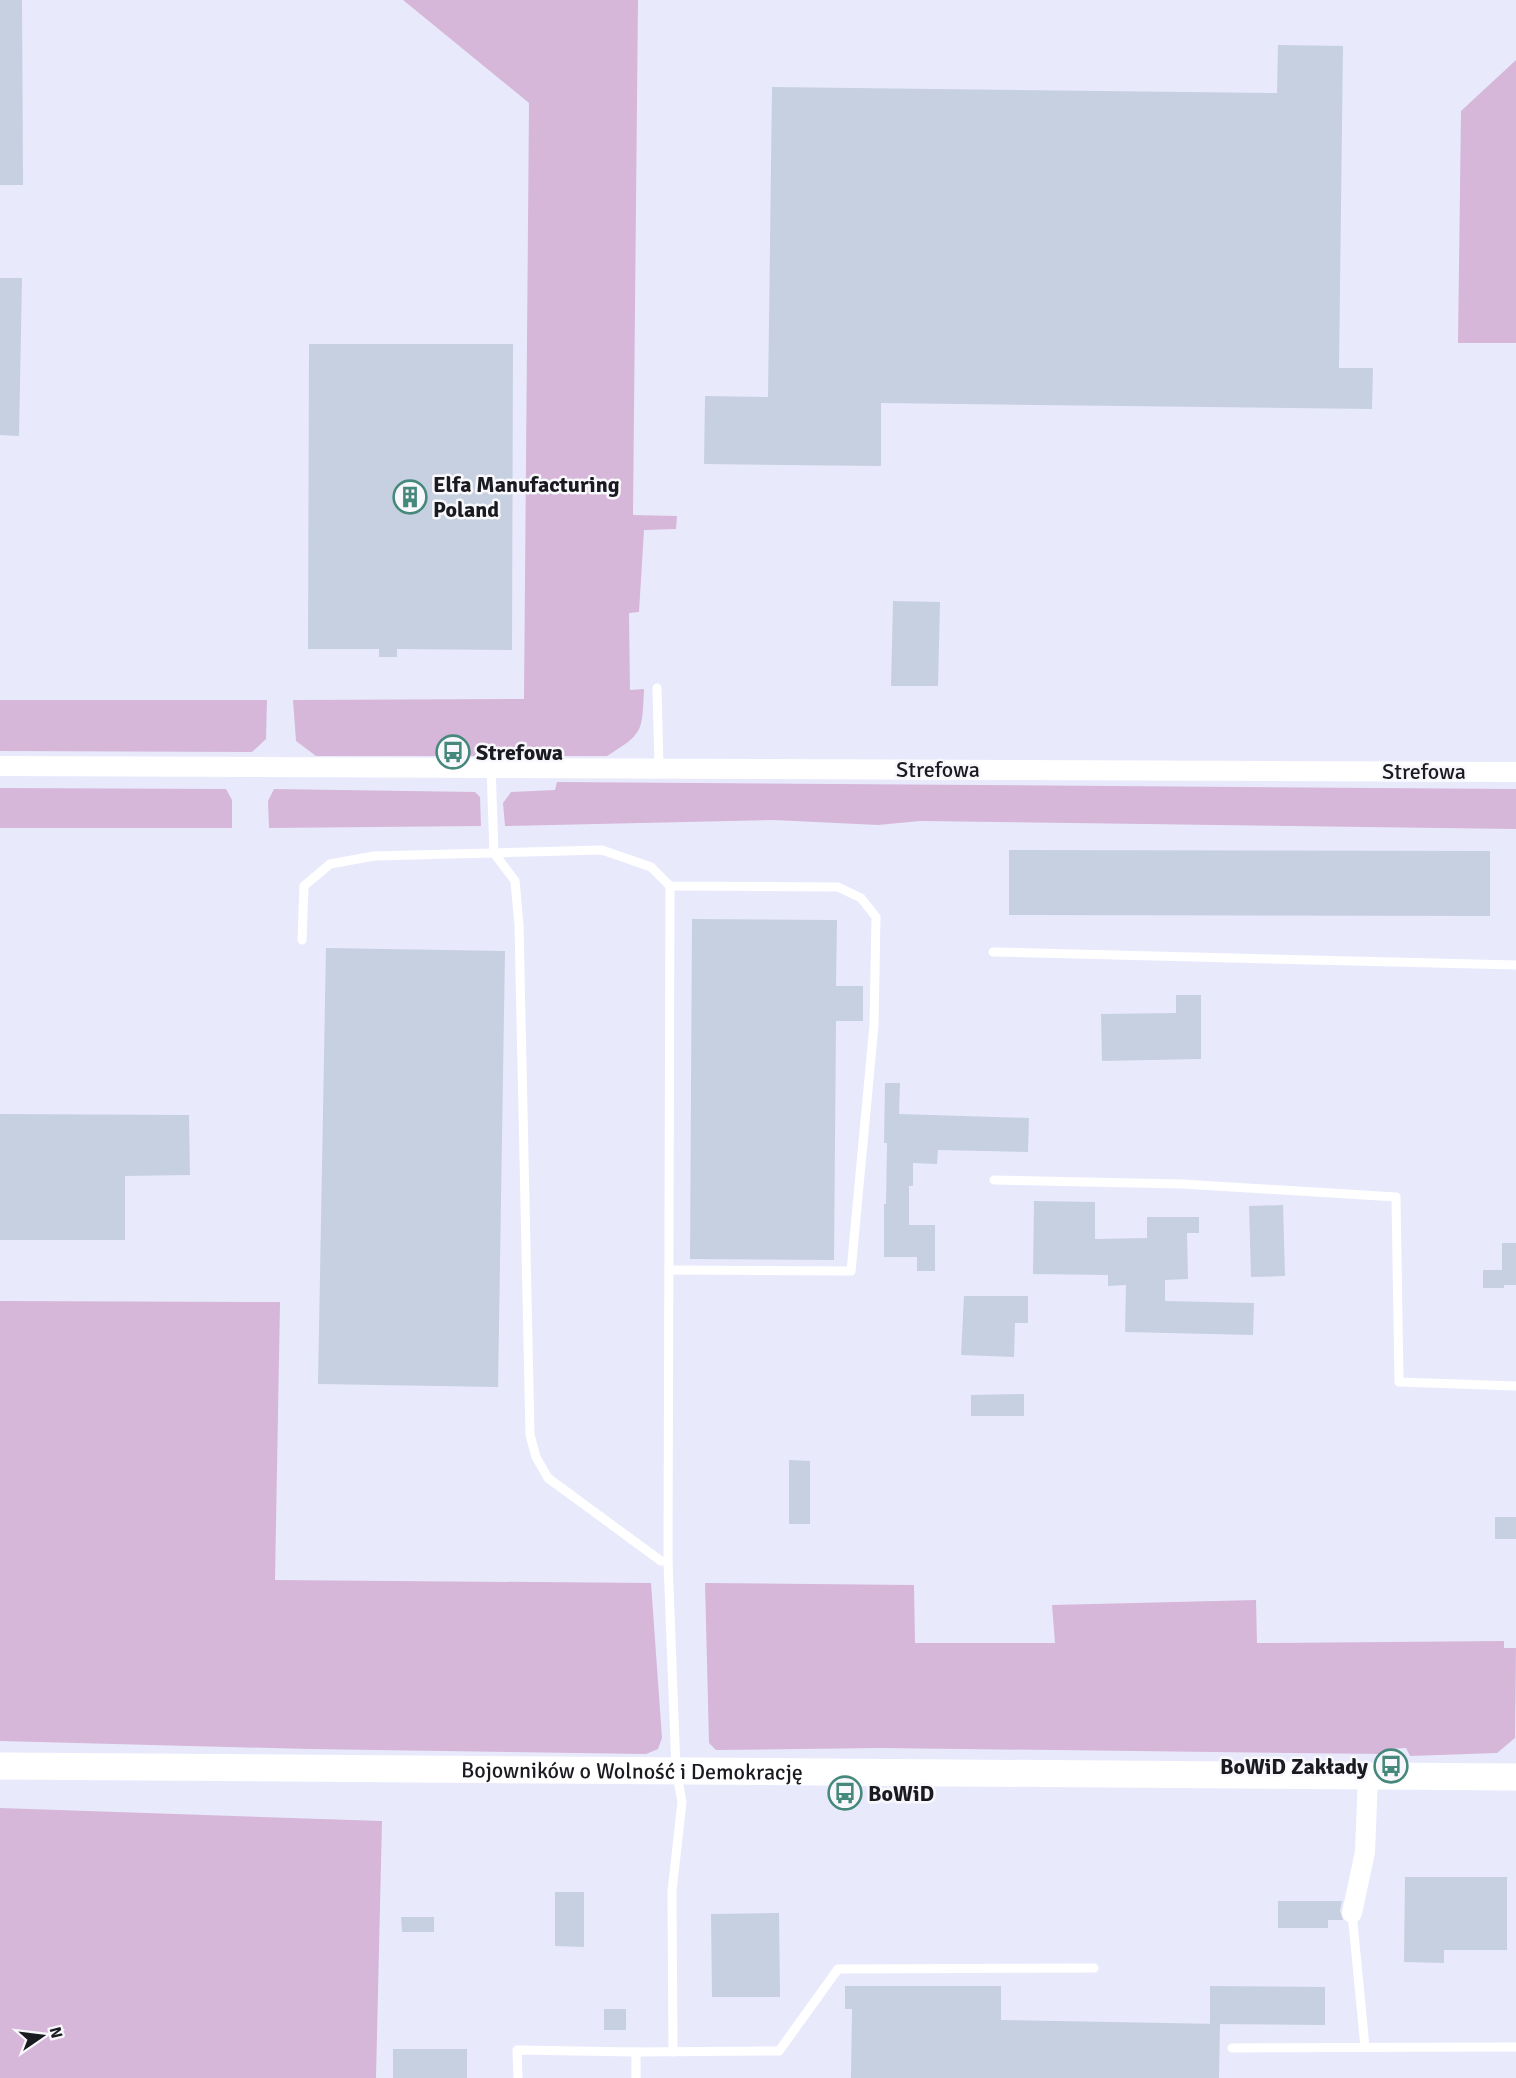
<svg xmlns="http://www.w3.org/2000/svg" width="1516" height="2078" font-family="Signika,sans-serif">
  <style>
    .green { fill: #d6b7d9 }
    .building { fill: #c7d0e0 }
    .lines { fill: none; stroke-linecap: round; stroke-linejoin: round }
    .lane { stroke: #fff; stroke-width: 9 }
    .street { stroke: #fff; stroke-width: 20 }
    .secondary { stroke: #fff; stroke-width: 27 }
    .labels { text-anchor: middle; stroke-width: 5; stroke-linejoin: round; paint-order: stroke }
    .poi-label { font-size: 22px; font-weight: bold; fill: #1a1a21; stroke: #f8f8fc; text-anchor: start }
    .street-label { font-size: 22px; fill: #1a1a21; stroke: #f8f8fc }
  </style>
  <rect width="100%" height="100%" fill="#e8eafc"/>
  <!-- green -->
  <g class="green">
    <path d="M403 0H638L633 515 677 516 676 529 644 530 639 612 629 613 630 690 644 689C642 732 644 733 607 756H316L296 741 293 700 524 699 529 103Z"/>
    <polygon points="1516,60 1516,343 1458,343 1461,111"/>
    <polygon points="0,700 267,700 266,739 252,752 0,751"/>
    <polygon points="557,782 1516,789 1516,829 920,821 878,825 773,820 505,826 503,803 511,792 555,790"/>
    <polygon points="0,788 226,789 232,800 232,828 0,828"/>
    <polygon points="274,789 475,792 480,797 481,826 269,828 268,801"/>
    <polygon points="0,1301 280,1302 275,1580 651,1583 662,1738 658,1749 646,1754 309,1749 0,1741"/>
    <polygon points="705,1583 914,1585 915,1643 1055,1643 1052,1605 1256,1600 1257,1643 1504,1641 1504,1648 1516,1648 1515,1738 1497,1753 1410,1756 1406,1748 1388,1749 1384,1754 880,1748 716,1750 709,1743"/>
    <polygon points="0,1808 382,1821 376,2078 0,2078"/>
  </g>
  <!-- building -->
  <g class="building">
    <polygon points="0,0 22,0 23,185 0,185"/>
    <polygon points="1278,45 1343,46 1339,368 1373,368 1372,409 881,403 881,466 704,464 705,396 768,397 772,87 1277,93"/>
    <polygon points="0,278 22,278 19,436 0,435"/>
    <polygon points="309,344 513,344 512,650 397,649 397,657 379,657 379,649 308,649"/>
    <polygon points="893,601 940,602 938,686 891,686"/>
    <polygon points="1009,850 1490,851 1490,916 1009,915"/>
    <polygon points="692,919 837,920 836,986 863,986 863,1021 836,1021 834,1260 690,1259"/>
    <polygon points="326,948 505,951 498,1387 318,1384"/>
    <polygon points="1176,995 1201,995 1201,1059 1102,1061 1101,1014 1176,1013"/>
    <polygon points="885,1083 900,1083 899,1114 1029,1118 1028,1152 938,1150 937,1164 913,1163 913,1186 909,1186 909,1225 935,1225 935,1271 917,1271 917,1257 884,1257 884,1204 886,1204 887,1143 884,1143"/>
    <polygon points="0,1114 189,1115 190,1175 125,1176 125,1240 0,1240"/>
    <polygon points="1034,1201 1095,1202 1095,1239 1147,1238 1147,1217 1199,1217 1199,1233 1187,1233 1188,1279 1165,1280 1165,1301 1254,1303 1253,1335 1125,1332 1126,1285 1108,1286 1108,1275 1033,1274"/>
    <polygon points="1283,1205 1285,1276 1251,1277 1249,1206"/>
    <polygon points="1502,1243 1516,1243 1516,1285 1504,1285 1504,1288 1483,1288 1483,1270 1502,1270"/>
    <polygon points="964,1296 1028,1296 1028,1323 1015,1323 1014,1357 961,1355"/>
    <polygon points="1024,1394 1024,1416 971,1416 971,1395"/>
    <polygon points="789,1460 810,1461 810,1524 789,1524"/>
    <rect x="1495" y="1517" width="21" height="22"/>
    <polygon points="1405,1877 1507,1877 1507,1950 1444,1950 1444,1963 1404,1962"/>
    <polygon points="555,1892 584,1892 584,1947 555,1946"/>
    <polygon points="1278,1901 1342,1901 1340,1911 1343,1920 1328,1920 1328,1928 1278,1928"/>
    <polygon points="779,1913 780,1997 712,1997 711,1914"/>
    <polygon points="401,1917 434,1917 434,1932 402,1932"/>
    <polygon points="845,1986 1001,1986 1001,2020 1220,2024 1219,2078 851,2078 852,2009 845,2009"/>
    <polygon points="1210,1986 1325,1987 1325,2025 1210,2024"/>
    <rect x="604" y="2009" width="22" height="21"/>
    <rect x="393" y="2049" width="74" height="29"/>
  </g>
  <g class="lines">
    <!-- lane -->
    <g class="lane">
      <polyline points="657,688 659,767"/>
      <polyline points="491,767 494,853 515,881 519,925 530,1435 536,1457 548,1478 661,1561 668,1561 670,886"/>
      <polyline points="302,940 304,886 330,864 374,856 602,850 651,867 670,886 838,887 861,898 876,917 874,1025 851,1271 669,1270"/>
      <polyline points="993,952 1516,965"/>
      <polyline points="994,1180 1182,1184 1396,1197 1399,1382 1516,1386"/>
      <polyline points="668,1561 676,1770 682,1802 672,1891 673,2052"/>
      <polyline points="1352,1913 1365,2047"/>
      <polyline points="1232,2048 1516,2047"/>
      <polyline points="636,2052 779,2051 838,1969 1094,1968"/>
      <polyline points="518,2078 517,2050 636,2052 636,2078"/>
    </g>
    <!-- street -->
    <g class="street">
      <polyline points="0,766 1516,772"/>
      <polyline points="1352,1913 1365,1852 1368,1776"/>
    </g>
    <!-- secondary -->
    <path class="secondary" id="s1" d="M0 1766 1516 1777"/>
  </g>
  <!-- icons -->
  <defs>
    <g id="building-ring" transform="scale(1.725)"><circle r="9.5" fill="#f8f8fc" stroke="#46897c" stroke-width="1.5"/><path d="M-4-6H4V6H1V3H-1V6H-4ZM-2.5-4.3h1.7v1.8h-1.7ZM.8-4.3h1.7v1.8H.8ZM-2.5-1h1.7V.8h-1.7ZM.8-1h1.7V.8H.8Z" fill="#46897c"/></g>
    <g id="bus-ring" transform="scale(1.725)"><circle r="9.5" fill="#f8f8fc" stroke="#46897c" stroke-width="1.5"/><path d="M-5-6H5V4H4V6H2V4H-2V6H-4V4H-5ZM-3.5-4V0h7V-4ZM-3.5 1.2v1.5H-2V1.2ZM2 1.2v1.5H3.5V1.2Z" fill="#46897c"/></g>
  </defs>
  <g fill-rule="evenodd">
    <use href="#building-ring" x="410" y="497"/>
    <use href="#bus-ring" x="453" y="752"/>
    <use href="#bus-ring" x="1391" y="1766"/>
    <use href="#bus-ring" x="845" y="1793"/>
  </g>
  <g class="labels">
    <!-- poi labels -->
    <g class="poi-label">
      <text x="433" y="492">Elfa Manufacturing<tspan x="433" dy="25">Poland</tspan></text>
      <text x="476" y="760">Strefowa</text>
      <text x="1368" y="1774" text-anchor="end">BoWiD Zakłady</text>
      <text x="868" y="1801">BoWiD</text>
    </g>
    <!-- street labels -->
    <g class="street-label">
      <text x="938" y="777">Strefowa</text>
      <text x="1424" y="779">Strefowa</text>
      <text dy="8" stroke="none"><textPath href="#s1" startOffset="632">Bojowników o Wolność i Demokrację</textPath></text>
    </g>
  </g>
  <!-- north arrow -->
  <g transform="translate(42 2036) rotate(76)" stroke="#f8f8fc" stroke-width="4.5" paint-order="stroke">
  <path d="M0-4.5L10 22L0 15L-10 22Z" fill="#1a1a21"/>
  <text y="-9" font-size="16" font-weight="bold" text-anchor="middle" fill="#1a1a21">N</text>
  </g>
</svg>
